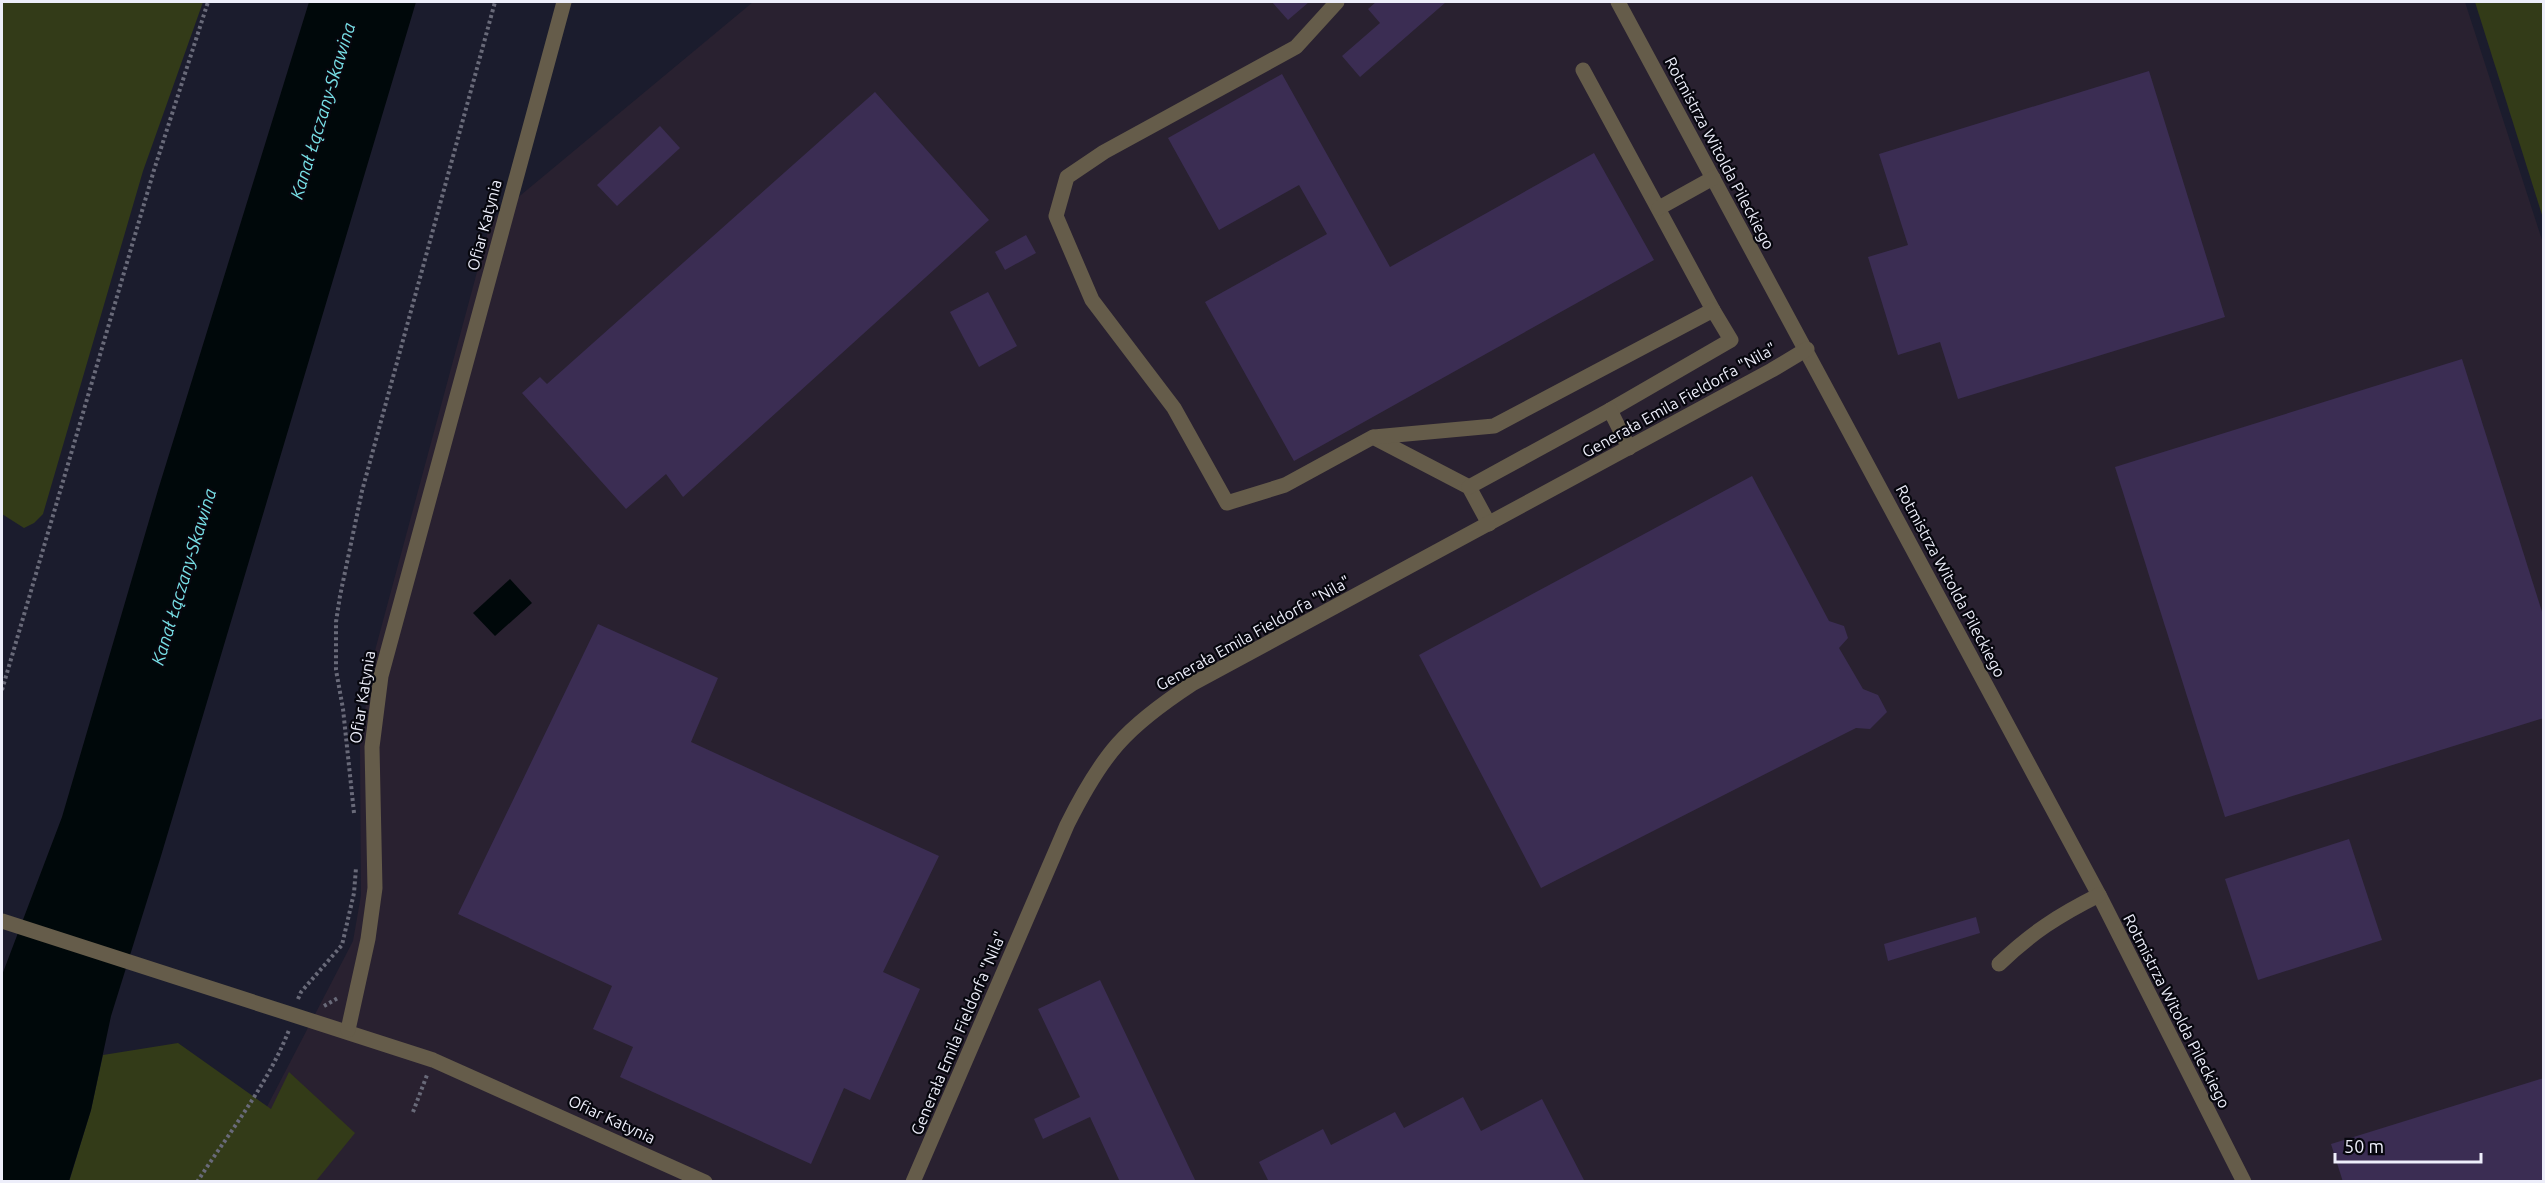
<svg xmlns="http://www.w3.org/2000/svg" width="2545" height="1183" font-family="Ubuntu,sans-serif">
  <style>
    .industrial { fill: #292130 }
    .green { fill: #333b18 }
    .water { fill: #00080a }
    .building { fill: #3b2d53 }
    .lines { fill: none; stroke-linecap: round; stroke-linejoin: round }
    .path { stroke: #696a79; stroke-width: 4; stroke-dasharray: 3 3; stroke-linecap: butt }
    .minor { stroke: #655c4a; stroke-width: 15 }
    .labels { text-anchor: middle; stroke-width: 4.5; stroke-linejoin: round; paint-order: stroke }
    .street-label { font-size: 16px; fill: #edeefa; stroke: #07070e }
    .water-label { font-size: 18px; font-style: italic; fill: #78e0e7; stroke: #07070e }
  </style>
  <rect width="100%" height="100%" fill="#1b1c2d"/>
  <!-- industrial -->
  <polygon class="industrial" points="753,2 2465,2 2543,243 2543,1181 228,1182 353,941 361,895 360,743 373,658 491,220"/>
  <!-- green -->
  <g class="green">
    <polygon points="2,2 203,2 143,171 43,514 34,523 24,528 2,514"/>
    <polygon points="2475,2 2543,2 2543,218"/>
    <polygon points="178,1043 271,1109 289,1072 355,1133 316,1181 69,1182 91,1110 103,1055"/>
  </g>
  <!-- water -->
  <g class="water">
    <polygon points="309,2 416,2 161,856 111,1016 91,1110 69,1181 2,1181 2,975 62,817 158,490"/>
    <polygon points="510,579 532,603 495,636 473,613"/>
  </g>
  <!-- building -->
  <g class="building">
    <polygon points="1272,2 1309,2 1288,20"/>
    <polygon points="1376,2 1446,2 1360,77 1342,56 1380,23 1368,9"/>
    <polygon points="2149,71 2225,317 1958,399 1940,342 1898,355 1868,257 1908,245 1879,154"/>
    <polygon points="1282,74 1390,267 1594,153 1654,260 1294,461 1205,302 1327,234 1299,185 1219,230 1168,138"/>
    <polygon points="875,92 989,220 683,497 666,474 626,509 522,393 540,377 547,384"/>
    <polygon points="660,126 680,148 617,206 597,185"/>
    <polygon points="1026,235 1036,253 1005,270 995,252"/>
    <polygon points="988,292 1017,346 979,367 950,312"/>
    <polygon points="2462,359 2544,618 2544,718 2225,817 2115,467"/>
    <polygon points="1752,476 1829,621 1844,626 1848,638 1839,648 1863,689 1878,695 1887,712 1870,729 1856,728 1846,733 1541,888 1419,655"/>
    <polygon points="598,624 718,678 691,742 939,856 883,972 920,989 870,1100 844,1088 811,1164 620,1077 633,1047 593,1029 612,986 458,914"/>
    <polygon points="2349,839 2382,940 2258,980 2225,879"/>
    <polygon points="1976,917 1980,933 1888,961 1884,944"/>
    <polygon points="1100,980 1196,1182 1120,1182 1090,1117 1043,1139 1034,1119 1080,1097 1038,1009"/>
    <polygon points="2544,1078 2544,1182 2343,1182 2331,1144"/>
    <polygon points="1463,1097 1481,1131 1542,1099 1585,1182 1269,1182 1259,1162 1323,1129 1331,1145 1395,1112 1404,1128"/>
  </g>
  <g class="lines">
    <!-- path -->
    <g class="path">
      <polyline points="2,690 154,170 208,2"/>
      <polyline points="354,813 343,709 336,670 336,622 340,596 362,491 495,2"/>
      <polyline points="298,999 301,992 342,945 354,893 356,868"/>
      <polyline points="324,1006 338,998"/>
      <polyline points="413,1112 427,1075"/>
      <path d="M197 1182C229 1133 268 1084 289 1030"/>
    </g>
    <!-- minor -->
    <g class="minor">
      <polyline points="1337,2 1296,47 1104,152 1067,177 1056,216 1092,300 1174,408 1227,503 1285,485 1373,437 1469,487 1489,524"/>
      <polyline points="1618,2 2099,895 2244,1182"/>
      <polyline points="1583,70 1713,310"/>
      <polyline points="1659,208 1713,178"/>
      <polyline points="1374,437 1494,426 1713,310 1731,340 1610,410"/>
      <polyline points="1469,487 1610,410 1629,448"/>
      <polyline points="2,921 433,1060 705,1182"/>
      <path d="M1999 964C2031 933 2059 915 2099 895"/>
      <polyline points="348,1030 368,939 375,888 372,747 381,676 564,2"/>
      <path d="M913 1182 1067 825C1103 753 1125 728 1192 684L1772 370 1807 349"/>
    </g>
  </g>
  <g class="labels">
    <!-- street labels -->
    <g class="street-label">
      <text transform="translate(1720 153) rotate(62)" y="6">Rotmistrza Witolda Pileckiego</text>
      <text transform="translate(484 225) rotate(-75)" y="6">Ofiar Katynia</text>
      <text transform="translate(1679 400) rotate(-29)" y="6">Generała Emila Fieldorfa "Nila"</text>
      <text transform="translate(1951 581) rotate(62)" y="6">Rotmistrza Witolda Pileckiego</text>
      <text transform="translate(1253 633) rotate(-29)" y="6">Generała Emila Fieldorfa "Nila"</text>
      <text transform="translate(362 697) rotate(-81)" y="6">Ofiar Katynia</text>
      <text transform="translate(2177 1011) rotate(63)" y="6">Rotmistrza Witolda Pileckiego</text>
      <text transform="translate(958 1033) rotate(-67)" y="6">Generała Emila Fieldorfa "Nila"</text>
      <text transform="translate(612 1119) rotate(25)" y="6">Ofiar Katynia</text>
    </g>
    <!-- water labels -->
    <g class="water-label">
      <text transform="translate(323 111) rotate(-73)" y="6">Kanał Łączany-Skawina</text>
      <text transform="translate(184 577) rotate(-73)" y="6">Kanał Łączany-Skawina</text>
    </g>
  </g>
  <!-- border -->
  <rect width="2545" height="1183" fill="none" stroke="#edeefa" stroke-width="6"/>
  <!-- scale -->
  <path d="M2335 1153v9h146v-9" fill="none" stroke="#edeefa" stroke-width="3"/>
  <text x="2344" y="1153" font-size="18" fill="#edeefa" stroke="#07070e" stroke-width="4.5" paint-order="stroke">50 m</text>
</svg>
